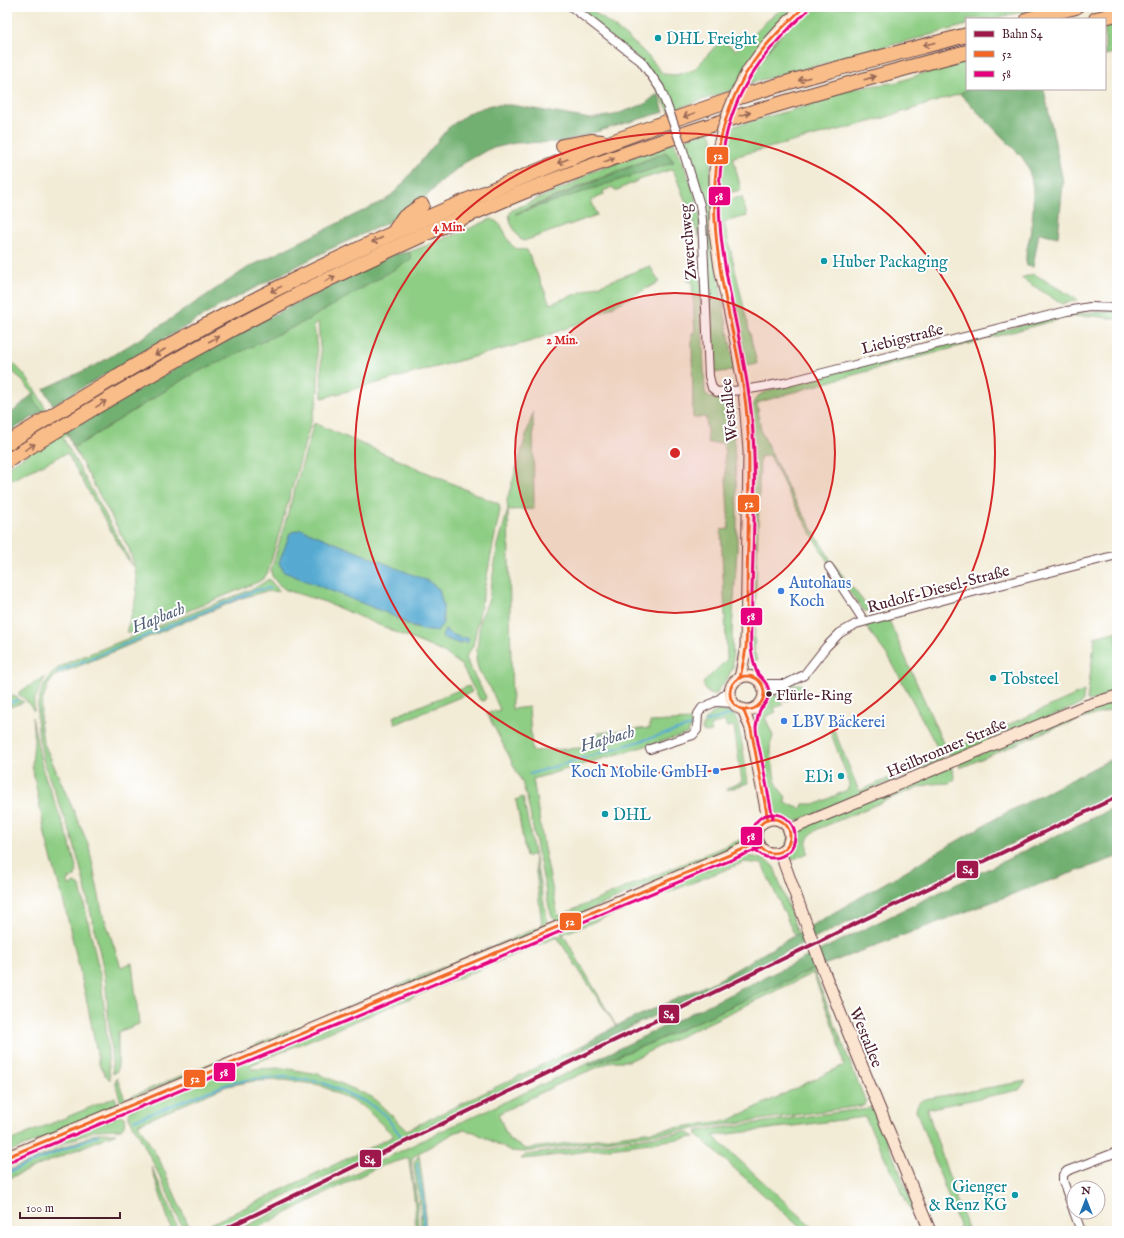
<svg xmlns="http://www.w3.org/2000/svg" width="1124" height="1238" font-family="'IM FELL English',serif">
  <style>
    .green { fill: #8ecd84; stroke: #6c7658; fill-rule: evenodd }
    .forest { fill: #72b072; stroke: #5e684e }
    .water { fill: #57aad2; stroke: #50647e }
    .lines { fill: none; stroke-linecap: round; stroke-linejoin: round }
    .stream { stroke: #57aad2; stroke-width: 2 }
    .street-casing { stroke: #633e44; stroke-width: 10 }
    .secondary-casing { stroke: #633e44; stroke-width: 13 }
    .highway-casing { stroke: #633e44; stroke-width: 16 }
    .street { stroke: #fff; stroke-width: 8 }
    .secondary { stroke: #fce5d0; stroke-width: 11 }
    .highway { stroke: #f8bd89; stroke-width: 14 }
    .street-bridge-casing { stroke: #633e44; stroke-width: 10; stroke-linecap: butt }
    .secondary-bridge-casing { stroke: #633e44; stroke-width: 13; stroke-linecap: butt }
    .street-bridge { stroke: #fff; stroke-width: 8 }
    .secondary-bridge { stroke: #fce5d0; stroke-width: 11 }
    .bus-1-casing { stroke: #fff; stroke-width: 6 }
    .bus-2-casing { stroke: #fff; stroke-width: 6 }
    .bus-1 { stroke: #f26522; stroke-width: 3 }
    .bus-2 { stroke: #e5007d; stroke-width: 3 }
    .rail-1-casing { stroke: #fff; stroke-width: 7 }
    .rail-1 { stroke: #9f184c; stroke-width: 4 }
    .oneway { stroke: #986655 }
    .ring { fill: none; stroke: #d62828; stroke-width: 2 }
    .culture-dot { fill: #0f9aa8; stroke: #fff; stroke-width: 1.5 }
    .shop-dot { fill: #3f7fe0; stroke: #fff; stroke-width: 1.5 }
    .bus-dot { fill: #4a1f2b; stroke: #fff; stroke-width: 1.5 }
    .labels { text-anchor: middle; stroke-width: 4; stroke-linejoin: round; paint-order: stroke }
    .bus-label { font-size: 15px; fill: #4a1f2b; stroke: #fff; text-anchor: start }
    .culture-label { font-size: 16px; fill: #0d838f; stroke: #fff; text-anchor: start }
    .street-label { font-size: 16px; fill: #4a1f2b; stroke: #fff }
    .shop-label { font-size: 16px; fill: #366cbe; stroke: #fff; text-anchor: start }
    .water-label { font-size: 17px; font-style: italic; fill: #505e76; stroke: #fff }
    .centre { fill: #d62828; stroke: #fff; stroke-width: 2 }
    .ring-label { font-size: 12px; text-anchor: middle; font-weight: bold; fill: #d62828; stroke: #fff; stroke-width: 4; stroke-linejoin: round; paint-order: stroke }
    .line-badge { stroke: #fff; stroke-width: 1.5 }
    .badge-label { font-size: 11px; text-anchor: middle; font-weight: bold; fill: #fff }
  </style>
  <rect width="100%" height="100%" fill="#fff"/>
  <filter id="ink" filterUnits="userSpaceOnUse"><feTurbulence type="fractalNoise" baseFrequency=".025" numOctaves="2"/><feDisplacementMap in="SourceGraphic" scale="8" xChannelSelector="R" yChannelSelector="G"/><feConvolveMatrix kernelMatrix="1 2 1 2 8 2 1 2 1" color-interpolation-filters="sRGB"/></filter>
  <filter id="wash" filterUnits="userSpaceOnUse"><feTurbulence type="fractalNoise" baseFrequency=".012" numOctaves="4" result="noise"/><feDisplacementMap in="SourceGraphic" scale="16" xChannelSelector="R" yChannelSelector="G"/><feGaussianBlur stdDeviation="0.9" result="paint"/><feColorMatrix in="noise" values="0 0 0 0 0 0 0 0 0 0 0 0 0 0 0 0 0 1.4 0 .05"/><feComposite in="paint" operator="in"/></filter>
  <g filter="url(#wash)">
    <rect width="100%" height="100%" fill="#f2ebd5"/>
    <!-- green -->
    <g class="green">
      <path d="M572 7H589V8C616 29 643 46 663 74L676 75 694 70 721 40 736 50 770 18 785 7 793 17 738 88 669 111 641 61Z"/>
      <path d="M813 7H981L983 10 992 7H1040L993 19H967V25L750 83C754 74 758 66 763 58 776 38 794 21 813 7Z"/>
      <polygon points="1117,25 1117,52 1105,55 1105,26"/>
      <polygon points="967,58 967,89 960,94 874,121 733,157 741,190 721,195 718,190 723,148 730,126 734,126 810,105 829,92 898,82"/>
      <polygon points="709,131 713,140 711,152 711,191 717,270 735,370 713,373 704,218 681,140"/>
      <path d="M674 142C683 163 698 197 700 219 700 225 699 231 699 237L673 169 639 180 615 191 613 187 603 191 604 195 591 200 597 215 524 241 520 239 511 224 509 215 512 210 572 184 589 173ZM666 152 674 162 521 211 585 184Z"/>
      <polygon points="742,197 747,216 724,222 757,364 745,366 723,268 718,207 722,201"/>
      <path d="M491 219C508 224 504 245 518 249 520 250 524 249 527 250L550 304 650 266 659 282 585 321 532 341 322 398 321 358 318 322 314 324C317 350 320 375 317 401L268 572 264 578 258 582 132 634 128 633 127 629C138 595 141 584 129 549L72 445 77 446 187 377 412 259 409 252 457 234Z"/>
      <polygon points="694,272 697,273 700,276 705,393 711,398 729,400 733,422 737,502 737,550 732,631 733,667 728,677 717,692 717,694 711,695 706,691 703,683 727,659 721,530 729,529 724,443 708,443 706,417 693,418 692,333 695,332 692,281 687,281 687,277 690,273"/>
      <polygon points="1034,274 1078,300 1062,304 1021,278"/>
      <path d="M1097 312H1117V319L1094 316 1067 317 835 380 757 403 761 431 789 490 832 562 871 611H864L830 566 787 491 770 455 760 457 754 651 757 661 752 662 749 644 751 416C753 392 760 395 780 387L1066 314Z"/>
      <path d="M7 358C25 372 35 389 46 409L43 411 33 401V393L19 377 7 367Z"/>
      <polygon points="533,412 534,509 508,510 512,709 529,707 532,751 598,747 597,733 650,728 650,722 691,720 691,728 687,734 533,779 544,848 558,916 742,839 744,843 564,921 556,921 552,916 549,907 527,798 522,782 487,713 500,710 491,689 479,671 476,660 480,620 489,599 498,545 508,510 507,500"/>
      <path d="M314 423 499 504 500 510 473 646 466 657 469 666 486 697 484 701 480 700 461 665 445 653 325 602 286 590 277 583 272 576 271 571ZM393 616 437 631 414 628Z"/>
      <polygon points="67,430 68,435 63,438 126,552 132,566 122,551 67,453 7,482 7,467"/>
      <polygon points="269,579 273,584 280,591 263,592 242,598 55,676 48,685 42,702 40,720 43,741 89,846 102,911 121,967 132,963 139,1024 118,1032 118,1064 117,1071 113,1074 105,976 82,874 72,837 45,767 39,739 37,719 38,702 42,689 51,675 57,669 69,662 255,588"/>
      <path d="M888 618 947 752 1084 691 1083 700 1081 704 1029 726 1014 728 993 738 983 745 957 756H951L947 752 942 756V760L797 821C781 821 774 814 769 800 765 780 752 730 758 713 759 710 770 696 773 693L775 697 779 695 783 705 774 708 776 712 765 717 773 736 770 746 775 780 780 790 786 797 784 802 801 809 803 804H817L847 790 850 784 830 731 834 730 859 791 942 756 890 659 864 624Z"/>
      <polygon points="1117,631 1117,693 1091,701 1087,700 1095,637"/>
      <polygon points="45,677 34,701 34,711 24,698 19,695 19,692"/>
      <polygon points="796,684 801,684 807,690 802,693 798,689 792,689 789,695 790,699 785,701 781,691"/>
      <polygon points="469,686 472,692 396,724 393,717"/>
      <polygon points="12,696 16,697 24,702 7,708 7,698"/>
      <polygon points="1117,699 1117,708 1057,727 960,768 959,763"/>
      <path d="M721 709 722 711C726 712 732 712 734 715 740 722 746 771 748 783L727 790V788L742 782 734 726 727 727 724 721 710 726 712 732 706 733 702 730C703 720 712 712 721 709Z"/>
      <polygon points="32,717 43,771 69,840 77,871 74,877 67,880 69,885 75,883 80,886 101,979 105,1015 110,1080 105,1075 99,1064 86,997 64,903 46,839 32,765 34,740"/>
      <path d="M950 763 955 779 949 783 931 784 911 790 818 829C807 837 805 839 808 853L784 863 780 852C788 846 790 840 789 830Z"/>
      <polygon points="523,797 547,919 546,925 540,931 121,1103 115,1081 117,1078 125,1099 542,926 534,854 526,857 516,800"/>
      <path d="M747 854 750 857C758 856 768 861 774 867L798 934 795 936 762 864 745 862 563 934 616 1026 557 937 250 1065 252 1069 283 1068 319 1074 372 1097 407 1130 583 1045 585 1049 215 1231H196L394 1136 364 1107 320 1085 284 1080 254 1081 227 1086 138 1124 160 1161 191 1231H183C169 1191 149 1154 129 1117V1111L553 932 557 936 563 935 560 930 659 888Z"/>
      <path d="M813 969 866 1103 861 1106 525 1152 511 1151 474 1132 463 1130 456 1132 415 1155 412 1159 411 1167 417 1202 418 1231H414C418 1207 411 1182 409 1158L378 1167 251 1231H236L448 1128 589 1063 590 1066 651 1043ZM813 973 838 1040 844 1065 730 1120 526 1149 509 1140 498 1114 569 1079 613 1061H629Z"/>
      <path d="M1026 1081 1019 1090 927 1109 959 1208 969 1231H961L916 1110C917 1104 919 1101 925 1099Z"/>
      <polygon points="115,1097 117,1103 113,1110 7,1153 7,1142"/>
      <polygon points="869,1108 876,1112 910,1198 926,1231 921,1231 865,1117 713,1136 817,1231 804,1231 697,1135 697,1131"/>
      <path d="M120 1115 124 1117C125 1122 125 1125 121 1129L96 1130 7 1167V1161Z"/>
      <polygon points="687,1132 695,1137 534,1158 521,1159 526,1155"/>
      <polygon points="97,1133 116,1133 7,1179 7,1171"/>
      <polygon points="419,1155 425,1201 425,1231 421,1231 420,1203 414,1169 414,1162"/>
      <polygon points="151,1166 173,1213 177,1231 172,1231"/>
    </g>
    <!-- forest -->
    <g class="forest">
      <path d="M967 89H1044L1063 182 1058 237 1039 233 1033 267 1027 266C1024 256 1028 245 1030 235 1033 215 1036 190 1029 171 1028 166 1024 161 1022 157L960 94Z"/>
      <polygon points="656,95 659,96 664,112 561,142 515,143 489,149 464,163 439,183 430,193 418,204 387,223 328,250 220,306 53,405 44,389 98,364 148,334 249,267 387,199 399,188 448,128 470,112 491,105 512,105 590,119 614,115 645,104"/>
      <polygon points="666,152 674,162 515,214"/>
      <polygon points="409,252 412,259 306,321 187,377 77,446 72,445 67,430 241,331 394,254"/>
      <polygon points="34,393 34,401 43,411 7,433 7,417"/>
      <polygon points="1117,756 1117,793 585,1049 583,1045 616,1026 718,980 1000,816"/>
      <polygon points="1117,806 1117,857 1029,888 813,969 651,1043 590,1066 589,1063"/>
    </g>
    <!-- water -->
    <g class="water">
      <path d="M301 529 428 581 439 589 443 605V623L437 631C418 633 405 621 389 614 354 600 319 586 284 572L279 563 290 533Z"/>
      <polygon points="445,629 447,630 447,632 463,639 464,637 469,639 467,643 462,641 460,644 442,637"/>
    </g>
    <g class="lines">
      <!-- stream -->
      <g class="stream">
        <polyline points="57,672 257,590 270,588"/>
        <polyline points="7,704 18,700"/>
        <polyline points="706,722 732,714"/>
        <polyline points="530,774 691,726"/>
        <polyline points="134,1120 225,1085 252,1079 285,1077 321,1082 366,1102 383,1113 401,1136"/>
        <polyline points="418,1163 417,1167 423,1200 424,1231"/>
        <polyline points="7,1173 98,1135"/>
      </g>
    </g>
  </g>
  <g filter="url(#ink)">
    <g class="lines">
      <!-- street casing -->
      <g class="street-casing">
        <g id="street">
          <polyline points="572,7 641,61 660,88 666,103"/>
          <polyline points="682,147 700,205 702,219 709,376 712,388 717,392 744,390 784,383 1067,311 1090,307 1117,308"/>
          <polyline points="829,567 864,621"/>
          <polyline points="762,684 783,684"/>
          <polyline points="764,695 804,675 826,647 840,633 856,624 965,594 1117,555"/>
          <polyline points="715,702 734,703"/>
          <polyline points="650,749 693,735 697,730 698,714 702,708 715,702 731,690"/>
          <polyline points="1074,1212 1063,1181 1063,1175 1067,1171 1117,1152"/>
          <polyline points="1074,1212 1081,1231"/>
        </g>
      </g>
      <!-- secondary casing -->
      <g class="secondary-casing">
        <g id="secondary">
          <path d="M748 70C764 47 782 26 804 7"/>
          <polyline points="718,149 715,170 715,233 720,268 736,342 744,390 749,451 746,647 740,678"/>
          <circle cx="747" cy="693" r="17"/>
          <polyline points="743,709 751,729 768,820"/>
          <circle cx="773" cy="836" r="17"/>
          <polyline points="789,830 1085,706 1117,696"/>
          <polyline points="780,852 820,962 848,1032 930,1231"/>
          <polyline points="7,1157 758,843"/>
        </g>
      </g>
      <!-- highway casing -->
      <g class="highway-casing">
        <g id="highway">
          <polyline points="1028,19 1076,7"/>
          <polyline points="1096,19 1117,14"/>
          <polyline points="563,146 592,141 602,142"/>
          <polyline points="394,232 403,218 422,205"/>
          <path d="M7 443C94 390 181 336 272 291 418 218 569 154 724 102 803 76 886 56 967 35"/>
          <path d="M7 461C73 420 139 380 207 343 302 290 400 243 501 201 652 139 809 93 967 52"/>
        </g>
      </g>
      <!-- street -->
      <use href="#street" class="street"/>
      <!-- secondary -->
      <use href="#secondary" class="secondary"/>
      <!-- highway -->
      <use href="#highway" class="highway"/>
      <!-- street-bridge casing -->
      <g class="street-bridge-casing">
        <polyline id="street-bridge" points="666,103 682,147"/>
      </g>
      <!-- secondary-bridge casing -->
      <g class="secondary-bridge-casing">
        <path id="secondary-bridge" d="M718 149C724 121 734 95 748 70"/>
      </g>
      <!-- street-bridge -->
      <use href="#street-bridge" class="street-bridge"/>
      <!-- secondary-bridge -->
      <use href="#secondary-bridge" class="secondary-bridge"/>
      <!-- bus-1 casing -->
      <g class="bus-1-casing">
        <g id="bus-1">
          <circle cx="747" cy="693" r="17"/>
          <path d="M740 678C742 668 745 657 746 647 747 635 746 623 747 612 747 589 747 567 748 544 748 499 751 453 746 407 741 360 727 315 720 268 709 198 711 122 754 61 768 41 786 24 804 7"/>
          <polyline points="743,709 751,729 768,820"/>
          <circle cx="773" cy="836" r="17"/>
          <polyline points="7,1157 758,843"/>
        </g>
      </g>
      <!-- bus-2 casing -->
      <g class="bus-2-casing">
        <g id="bus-2">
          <circle cx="773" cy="836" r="22"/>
          <path d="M773 819C769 798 765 777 761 756 759 747 756 736 756 727 757 722 758 714 760 710 764 704 769 701 769 692 768 683 763 680 758 674 755 670 751 651 751 646 750 629 752 611 752 594 753 536 757 478 752 420 744 327 704 236 725 141 736 86 767 48 807 11"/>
          <polyline points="9,1162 760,848"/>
        </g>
      </g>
      <!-- bus-1 -->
      <use href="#bus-1" class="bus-1"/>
      <!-- bus-2 -->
      <use href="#bus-2" class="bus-2"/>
      <!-- rail-1 casing -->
      <g class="rail-1-casing">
        <polyline id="rail-1" points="221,1231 1117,797"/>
      </g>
      <!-- rail-1 -->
      <use href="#rail-1" class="rail-1"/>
    </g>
    <!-- one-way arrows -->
    <defs><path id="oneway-shaft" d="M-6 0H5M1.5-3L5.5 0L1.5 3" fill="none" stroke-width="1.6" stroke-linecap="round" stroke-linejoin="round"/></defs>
    <g class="oneway">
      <use href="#oneway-shaft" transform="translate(929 44) rotate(166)"/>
      <use href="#oneway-shaft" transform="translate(870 78) rotate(-16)"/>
      <use href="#oneway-shaft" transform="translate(804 79) rotate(164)"/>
      <use href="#oneway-shaft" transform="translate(745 114) rotate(-16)"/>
      <use href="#oneway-shaft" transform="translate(689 115) rotate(160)"/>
      <use href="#oneway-shaft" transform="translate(609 160) rotate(-21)"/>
      <use href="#oneway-shaft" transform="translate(563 161) rotate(159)"/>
      <use href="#oneway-shaft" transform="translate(377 240) rotate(156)"/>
      <use href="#oneway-shaft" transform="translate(330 279) rotate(-26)"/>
      <use href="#oneway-shaft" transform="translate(276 289) rotate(154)"/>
      <use href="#oneway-shaft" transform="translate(214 339) rotate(-28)"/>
      <use href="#oneway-shaft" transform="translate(160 352) rotate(150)"/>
      <use href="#oneway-shaft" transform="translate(101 404) rotate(-31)"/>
      <use href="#oneway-shaft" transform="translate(30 447) rotate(-31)"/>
    </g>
  </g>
  <!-- distance rings -->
  <circle cx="675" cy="453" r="160" fill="#d62828" fill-opacity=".12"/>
  <g class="ring">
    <circle cx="675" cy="453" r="160"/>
    <circle cx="675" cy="453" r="320"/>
  </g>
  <!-- markers -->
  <g class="culture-dot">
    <circle cx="658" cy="38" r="4"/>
    <circle cx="824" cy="261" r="4"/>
    <circle cx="993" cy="678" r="4"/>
    <circle cx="841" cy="776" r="4"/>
    <circle cx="605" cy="814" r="4"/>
    <circle cx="1015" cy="1195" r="4"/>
  </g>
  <g class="shop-dot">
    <circle cx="781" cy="591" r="4"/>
    <circle cx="784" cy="721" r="4"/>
    <circle cx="716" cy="771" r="4"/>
  </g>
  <circle class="bus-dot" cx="769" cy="694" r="3.5"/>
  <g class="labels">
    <!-- bus labels -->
    <g class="bus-label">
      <text x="776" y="700">Flürle-Ring</text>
    </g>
    <!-- culture labels -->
    <g class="culture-label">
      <text x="666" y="44">DHL Freight</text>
      <text x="832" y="267">Huber Packaging</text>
      <text x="1001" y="684">Tobsteel</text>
      <text x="833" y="782" text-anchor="end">EDi</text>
      <text x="613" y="820">DHL</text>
      <text x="1007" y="1192" text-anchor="end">Gienger<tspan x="1007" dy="18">&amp; Renz KG</tspan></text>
    </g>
    <!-- street labels -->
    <g class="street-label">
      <text transform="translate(687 242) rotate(-95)" y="6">Zwerchweg</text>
      <text transform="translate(902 338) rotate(-14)" y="6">Liebigstraße</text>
      <text transform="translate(728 410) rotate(-96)" y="6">Westallee</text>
      <text transform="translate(938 588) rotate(-15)" y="6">Rudolf-Diesel-Straße</text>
      <text transform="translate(946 747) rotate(-23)" y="6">Heilbronner Straße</text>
      <text transform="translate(867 1037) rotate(68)" y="6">Westallee</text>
    </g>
    <!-- shop labels -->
    <g class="shop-label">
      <text x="789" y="588">Autohaus<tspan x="789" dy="18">Koch</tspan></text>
      <text x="792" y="727">LBV Bäckerei</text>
      <text x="708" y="777" text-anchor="end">Koch Mobile GmbH</text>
    </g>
    <!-- water labels -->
    <g class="water-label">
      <text transform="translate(158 617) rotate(-22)" y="6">Hapbach</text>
      <text transform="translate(607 738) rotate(-16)" y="6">Hapbach</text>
    </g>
  </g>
  <circle cx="675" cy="453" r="6" class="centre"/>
  <g class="ring-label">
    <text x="449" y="231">4 Min.</text>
    <text x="562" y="344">2 Min.</text>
  </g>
  <g class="line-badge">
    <rect x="706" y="146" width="23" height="19" rx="4" fill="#f26522"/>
    <rect x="708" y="186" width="23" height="20" rx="4" fill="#e5007d"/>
    <rect x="737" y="494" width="23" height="19" rx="4" fill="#f26522"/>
    <rect x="740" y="607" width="23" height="19" rx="4" fill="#e5007d"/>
    <rect x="740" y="826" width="23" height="20" rx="4" fill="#e5007d"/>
    <rect x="956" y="860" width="23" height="19" rx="4" fill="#9f184c"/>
    <rect x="559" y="912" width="23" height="19" rx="4" fill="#f26522"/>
    <rect x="658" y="1004" width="22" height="20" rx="4" fill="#9f184c"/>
    <rect x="213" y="1062" width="23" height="20" rx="4" fill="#e5007d"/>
    <rect x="183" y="1069" width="23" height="19" rx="4" fill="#f26522"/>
    <rect x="359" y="1149" width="23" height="19" rx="4" fill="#9f184c"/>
  </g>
  <g class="badge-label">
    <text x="718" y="159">52</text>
    <text x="719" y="200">58</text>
    <text x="749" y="507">52</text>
    <text x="751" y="620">58</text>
    <text x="751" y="840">58</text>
    <text x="968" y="873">S4</text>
    <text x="570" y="925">52</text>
    <text x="669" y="1018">S4</text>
    <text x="224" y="1076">58</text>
    <text x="195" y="1082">52</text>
    <text x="370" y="1163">S4</text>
  </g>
  <!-- margin -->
  <rect width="1124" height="1238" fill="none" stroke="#fff" stroke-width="24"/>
  <!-- legend -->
  <rect x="966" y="18" width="140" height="72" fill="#ffffff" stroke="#b7a5aa"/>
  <rect x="974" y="31" width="20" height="6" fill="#9f184c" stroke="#b7a5aa"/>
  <text x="1002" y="38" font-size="12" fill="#4a1f2b">Bahn S4</text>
  <rect x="974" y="51" width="20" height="6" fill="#f26522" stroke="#b7a5aa"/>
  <text x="1002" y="58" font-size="12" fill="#4a1f2b">52</text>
  <rect x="974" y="71" width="20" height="6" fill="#e5007d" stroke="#b7a5aa"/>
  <text x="1002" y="78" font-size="12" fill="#4a1f2b">58</text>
  <!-- north arrow -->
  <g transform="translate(1086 1200)"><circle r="19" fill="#ffffff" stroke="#b7a5aa"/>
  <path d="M0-3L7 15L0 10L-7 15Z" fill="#1f6fb2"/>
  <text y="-6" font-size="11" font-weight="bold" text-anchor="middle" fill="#4a1f2b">N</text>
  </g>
  <!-- scale -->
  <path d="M20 1212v6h100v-6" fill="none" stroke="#4a1f2b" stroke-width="2"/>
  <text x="26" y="1212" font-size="12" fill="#4a1f2b" stroke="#ffffff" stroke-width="3" paint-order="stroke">100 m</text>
</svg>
